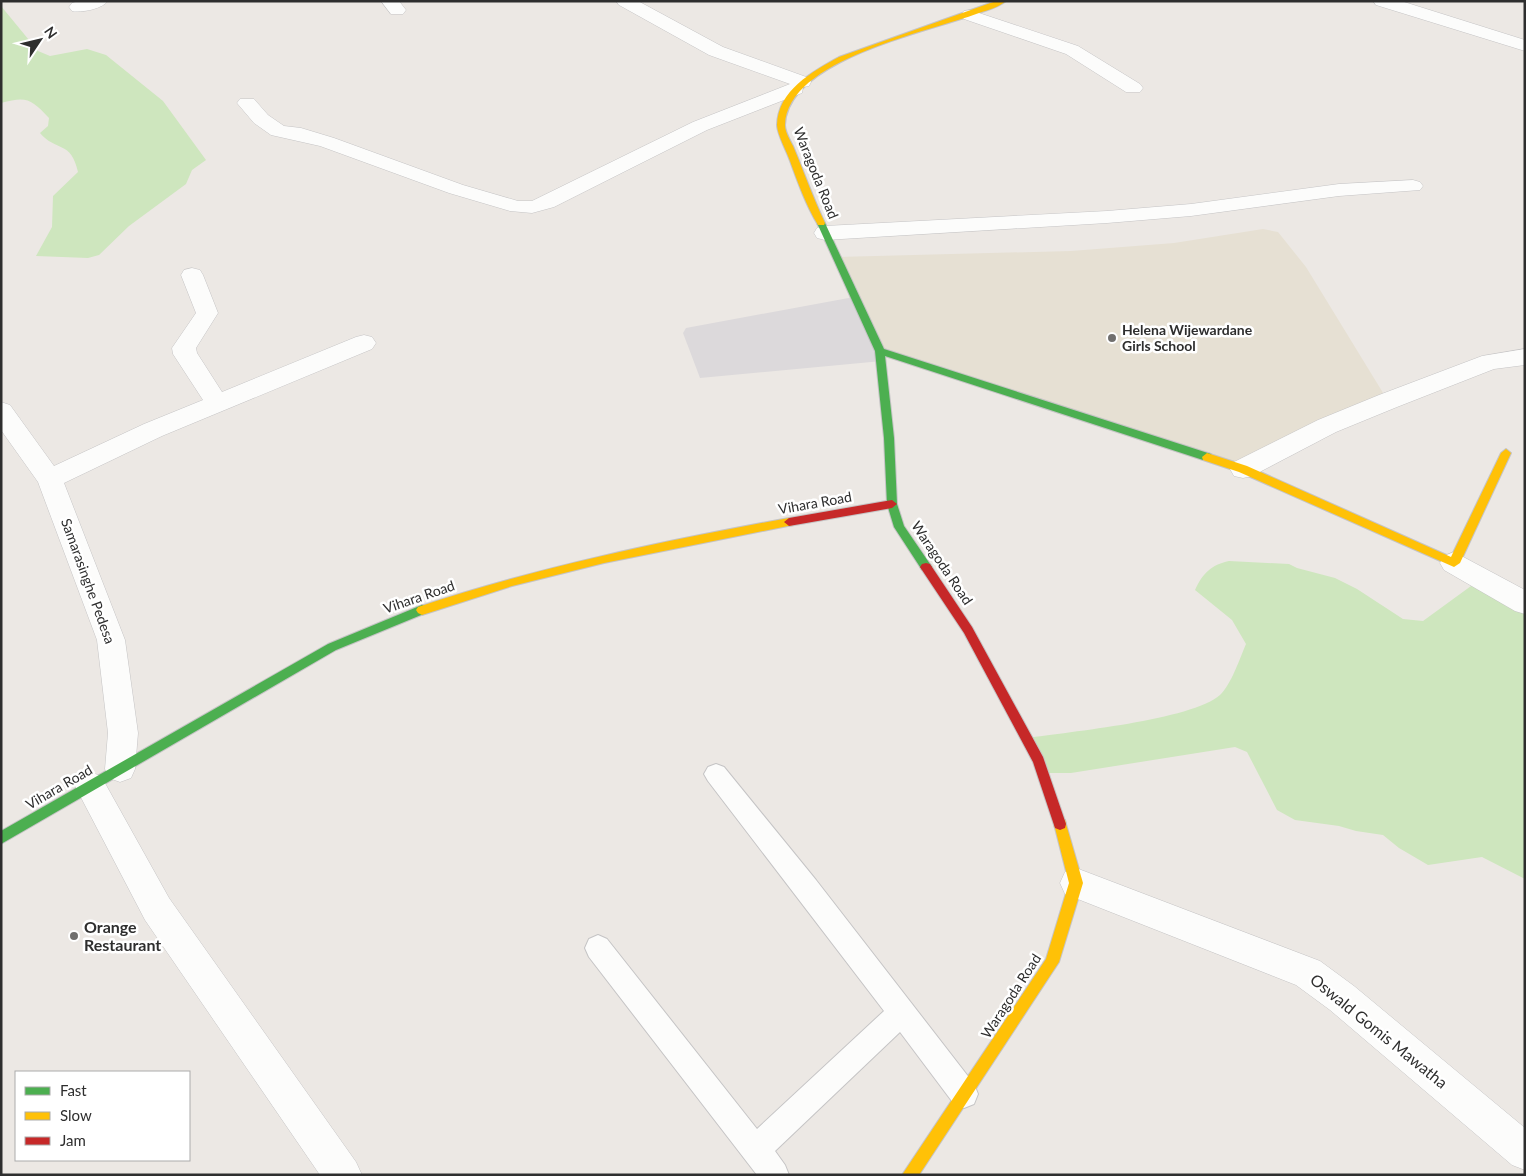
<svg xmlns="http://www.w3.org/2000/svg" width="1526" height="1176" font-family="Lato,sans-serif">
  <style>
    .industrial { fill: #dcd9db }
    .education { fill: #e6e0d3 }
    .green { fill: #cee6be }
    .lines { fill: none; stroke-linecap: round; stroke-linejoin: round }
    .lane-casing { stroke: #c5c4c5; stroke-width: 2 }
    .street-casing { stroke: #c5c4c5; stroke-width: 1 }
    .fast-casing { stroke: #c5c4c5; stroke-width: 2 }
    .slow-casing { stroke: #c5c4c5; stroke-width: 2 }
    .jam-casing { stroke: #c5c4c5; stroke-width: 2 }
    .lane { fill: #fcfcfb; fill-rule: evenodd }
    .street { fill: #fcfcfb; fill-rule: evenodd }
    .fast { fill: #4caf50; fill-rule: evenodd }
    .slow { fill: #ffc107; fill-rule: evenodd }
    .jam { fill: #c62828; fill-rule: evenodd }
    .poi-dot { fill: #706f6e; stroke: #fff; stroke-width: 2 }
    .labels { text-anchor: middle; stroke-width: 5; stroke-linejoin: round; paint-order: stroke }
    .street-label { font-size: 14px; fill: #2e2e2e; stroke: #fff }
    .poi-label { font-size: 14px; font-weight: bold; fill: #2e2e2e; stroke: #fff; text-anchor: start }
    .near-poi-label { font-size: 16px; font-weight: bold; fill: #2e2e2e; stroke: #fff; text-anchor: start }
    .near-street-label { font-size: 16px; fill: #2e2e2e; stroke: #fff }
  </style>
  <rect width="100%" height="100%" fill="#ece8e4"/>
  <!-- industrial -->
  <polygon class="industrial" points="854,297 882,361 700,378 683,333 686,328"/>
  <!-- education -->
  <polygon class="education" points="1263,229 1278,232 1306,267 1388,401 1243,469 880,351 836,257 1071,251 1174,243"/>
  <!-- green -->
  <g class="green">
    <path d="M1 6 38 51 50 56 87 49 106 55 163 101 206 160 192 170 186 184 129 226 99 255 88 258 36 256 52 227 53 196 78 172C71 140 56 152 40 133L48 126 49 118C31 99 27 96 1 103Z"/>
    <path d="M1229 561 1289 564 1297 568 1335 578 1357 589 1403 619 1423 621 1482 578 1525 603V879L1482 857 1428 865 1399 848 1383 835 1356 831 1339 826 1295 820 1277 810 1247 752 1235 747 1071 773H1043L1027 738C1068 732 1192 720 1220 695 1231 685 1240 658 1246 644L1232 620 1195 590C1203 573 1211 565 1229 561Z"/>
  </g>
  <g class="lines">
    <!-- lane casing -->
    <g class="lane-casing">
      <polygon id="lane" points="716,764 724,767 816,880 974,1084 978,1094 974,1104 964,1108 954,1104 900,1032 775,1151 785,1165 789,1175 757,1175 589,957 585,948 589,939 598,935 607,939 757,1129 884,1011 708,781 704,774 708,767"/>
    </g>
    <!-- street casing -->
    <g class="street-casing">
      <g id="street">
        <path d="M79 1H108C102 9 81 13 72 11L69 7 72 3Z"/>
        <polygon points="381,1 399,1 406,10 403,14 391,14"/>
        <polygon points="616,1 638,1 723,47 809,78 811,82 809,86 803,87 802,93 707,130 554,207 532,213 510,211 449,193 320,146 271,135 254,123 237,103 240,99 254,99 268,115 284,126 301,128 334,138 463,185 518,201 532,201 693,122 790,84 709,55 619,5"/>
        <polygon points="1373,1 1401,1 1525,40 1525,51 1376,5"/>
        <polygon points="970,10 1078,46 1140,84 1143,88 1140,92 1126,92 1066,54 964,19 961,15 964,11"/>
        <polygon points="1413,180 1420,182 1423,186 1420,190 1339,196 1191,216 1107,223 825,240 817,238 814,233 817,228 825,226 1107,211 1191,204 1339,184"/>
        <polygon points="192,268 200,270 203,275 218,313 196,348 197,353 222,392 356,337 364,335 372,337 376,343 372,349 162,436 64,483 125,640 138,733 135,769 131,778 120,782 109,778 105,769 108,733 97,640 38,482 1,430 1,402 10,405 54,466 144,424 203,400 173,354 172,348 196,313 181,275 184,270"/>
        <polygon points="1525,349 1525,365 1494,369 1397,407 1336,432 1252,476 1243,478 1234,476 1230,469 1234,462 1318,420 1379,395 1482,356"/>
        <polygon points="1454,552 1525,590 1525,614 1515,611 1444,570 1440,563 1444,556"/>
        <polygon points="90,772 101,776 169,898 356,1162 362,1175 320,1175 145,920 75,786 79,776"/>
        <polygon points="1076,868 1320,961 1354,986 1525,1128 1525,1170 1512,1165 1330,1010 1296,985 1065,894 1060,883 1065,872"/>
      </g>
    </g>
    <!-- fast casing -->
    <g class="fast-casing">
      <g id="fast">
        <polygon points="821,220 825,223 884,349 1211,454 1212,457 1211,460 1203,460 885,356 894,438 897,504 904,526 932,567 930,570 922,570 894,527 887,504 884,438 875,351 817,223"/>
        <polygon points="422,605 426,607 428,610 426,613 336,650 1,844 1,831 328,644"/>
      </g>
    </g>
    <!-- slow casing -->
    <g class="slow-casing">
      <g id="slow">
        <path d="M996 1H1006C999 7 988 10 979 13 929 32 787 59 785 125 785 132 790 140 793 146 804 172 813 198 825 223L824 225H818C806 205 798 183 790 161 787 152 777 134 777 125 778 90 812 72 839 57Z"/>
        <polygon points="1506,449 1511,453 1460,563 1454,567 1239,472 1203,460 1202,457 1207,453 1247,466 1451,557 1501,453"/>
        <path d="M789 518 793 519 794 522 793 525 604 563 512 586 422 615 418 613 416 610 418 607C539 567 663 541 789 518Z"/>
        <polygon points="1060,818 1065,820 1066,824 1083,883 1059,962 919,1175 902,1175 1046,959 1069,883 1054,824 1055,820"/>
      </g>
    </g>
    <!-- jam casing -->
    <g class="jam-casing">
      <g id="jam">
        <polygon points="892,500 897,504 892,508 789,526 784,522 789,518"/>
        <polygon points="926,563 930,564 972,627 1043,757 1066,824 1065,828 1060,830 1055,828 1033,762 964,633 920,567 922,564"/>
      </g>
    </g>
    <!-- lane -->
    <use href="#lane" class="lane"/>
    <!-- street -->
    <use href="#street" class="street"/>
    <!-- fast -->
    <use href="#fast" class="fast"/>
    <!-- slow -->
    <use href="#slow" class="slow"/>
    <!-- jam -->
    <use href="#jam" class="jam"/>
  </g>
  <!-- markers -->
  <g class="poi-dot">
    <circle cx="1112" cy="338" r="5"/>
    <circle cx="74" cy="936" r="5"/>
  </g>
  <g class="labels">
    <!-- street labels -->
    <g class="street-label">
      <text transform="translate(816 173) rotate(68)" y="5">Waragoda Road</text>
      <text transform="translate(815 503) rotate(-10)" y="5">Vihara Road</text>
      <text transform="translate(942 563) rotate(56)" y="5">Waragoda Road</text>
      <text transform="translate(88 581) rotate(70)" y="5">Samarasinghe Pedesa</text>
      <text transform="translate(419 597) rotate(-19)" y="5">Vihara Road</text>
      <text transform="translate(59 787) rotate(-30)" y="5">Vihara Road</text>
      <text transform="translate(1011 996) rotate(-57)" y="5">Waragoda Road</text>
    </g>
    <!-- poi labels -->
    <g class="poi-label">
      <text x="1122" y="335">Helena Wijewardane<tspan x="1122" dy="16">Girls School</tspan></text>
    </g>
    <!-- near-poi labels -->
    <g class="near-poi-label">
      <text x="84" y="933">Orange<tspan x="84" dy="18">Restaurant</tspan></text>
    </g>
    <!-- near-street labels -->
    <g class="near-street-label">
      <text transform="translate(1379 1031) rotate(39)" y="6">Oswald Gomis Mawatha</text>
    </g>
  </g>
  <!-- border -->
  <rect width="1526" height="1176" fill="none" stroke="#2e2e2e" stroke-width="5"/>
  <!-- legend -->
  <rect x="15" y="1071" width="175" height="90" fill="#ffffff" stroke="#ababab"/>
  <rect x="25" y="1087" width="25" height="8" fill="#4caf50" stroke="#ababab"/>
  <text x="60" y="1096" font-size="15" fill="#2e2e2e">Fast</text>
  <rect x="25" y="1112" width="25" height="8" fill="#ffc107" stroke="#ababab"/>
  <text x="60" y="1121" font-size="15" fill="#2e2e2e">Slow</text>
  <rect x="25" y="1137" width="25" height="8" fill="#c62828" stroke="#ababab"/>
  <text x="60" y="1146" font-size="15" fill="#2e2e2e">Jam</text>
  <!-- north arrow -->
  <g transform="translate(40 40) rotate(55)" stroke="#ffffff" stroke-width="4" paint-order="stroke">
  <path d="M0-4L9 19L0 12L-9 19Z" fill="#2e2e2e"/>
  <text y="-8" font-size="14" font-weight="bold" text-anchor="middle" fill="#2e2e2e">N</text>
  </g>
</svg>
